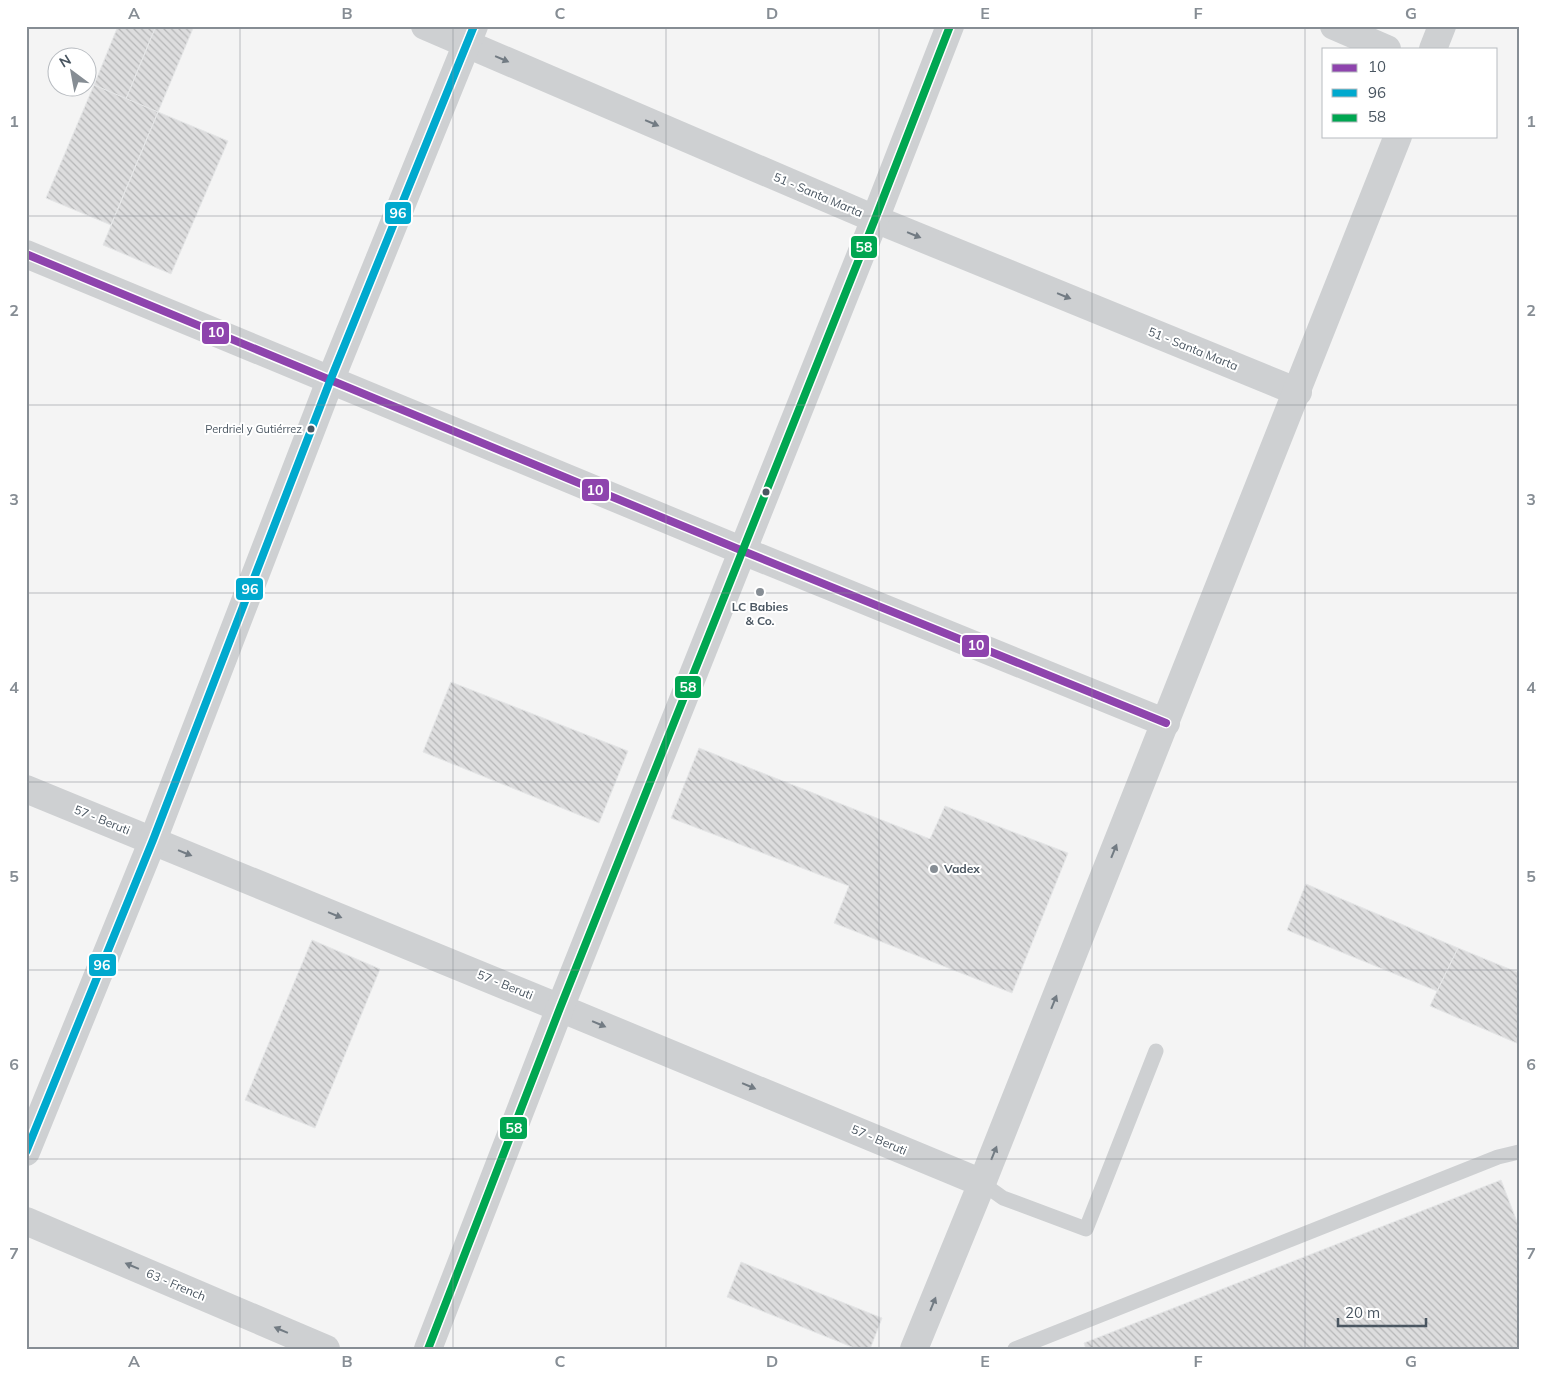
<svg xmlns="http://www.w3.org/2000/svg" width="1545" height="1375" font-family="Mulish,sans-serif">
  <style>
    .building { fill: url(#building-back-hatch); stroke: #e5e6e7 }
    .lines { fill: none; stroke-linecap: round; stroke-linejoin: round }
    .lane { stroke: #ced0d2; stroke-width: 15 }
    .street { stroke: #ced0d2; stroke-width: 28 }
    .bus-1-casing { stroke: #fff; stroke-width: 11 }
    .bus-2-casing { stroke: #fff; stroke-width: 11 }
    .bus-3-casing { stroke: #fff; stroke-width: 11 }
    .bus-1 { stroke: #8e44ad; stroke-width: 8 }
    .bus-2 { stroke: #00a9ce; stroke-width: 8 }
    .bus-3 { stroke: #00a651; stroke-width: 8 }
    .oneway { fill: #727b83 }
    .grid { fill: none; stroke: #868d94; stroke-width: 1; stroke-opacity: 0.55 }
    .bus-dot { fill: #4a5661; stroke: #fff; stroke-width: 2 }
    .poi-dot { fill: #868d94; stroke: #fff; stroke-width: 2 }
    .labels { text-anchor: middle; stroke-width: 4; stroke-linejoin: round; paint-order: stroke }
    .bus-label { font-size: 11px; fill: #4a5661; stroke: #fff; text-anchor: end }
    .street-label { font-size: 12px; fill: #4a5661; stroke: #fff }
    .poi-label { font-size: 12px; font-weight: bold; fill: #4a5661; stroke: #fff }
    .line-badge { stroke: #fff; stroke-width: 2 }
    .badge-label { font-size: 14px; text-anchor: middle; font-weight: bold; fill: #fff }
    .neatline { fill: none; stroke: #868d94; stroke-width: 2 }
    .grid-label { font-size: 16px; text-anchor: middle; font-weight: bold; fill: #868d94 }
  </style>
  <defs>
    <pattern id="building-back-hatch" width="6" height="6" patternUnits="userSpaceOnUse" patternTransform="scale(1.25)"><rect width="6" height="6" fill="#ddddde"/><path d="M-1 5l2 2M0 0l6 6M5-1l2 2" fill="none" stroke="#b5b6b7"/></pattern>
  </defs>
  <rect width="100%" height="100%" fill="#f4f4f4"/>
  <!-- building -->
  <g class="building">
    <polygon points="118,26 156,26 126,99 94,85"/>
    <polygon points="156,26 194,26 158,112 126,99"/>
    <polygon points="94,85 158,112 111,225 46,198"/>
    <polygon points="158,112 228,141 171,274 103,245"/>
    <polygon points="451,682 628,751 599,823 423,752"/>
    <polygon points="699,748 930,839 945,806 1068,853 1012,993 834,923 849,886 671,818"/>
    <polygon points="1306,884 1458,948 1437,991 1287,930"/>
    <polygon points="312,940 380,969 315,1128 245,1100"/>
    <polygon points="1458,948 1519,973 1519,1044 1430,1006"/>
    <polygon points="1501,1180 1519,1227 1519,1349 1086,1349 1084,1343"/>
    <polygon points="741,1262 882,1318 870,1349 857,1349 727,1297"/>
  </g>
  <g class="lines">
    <!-- lane -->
    <g class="lane">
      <polyline points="982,1183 1003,1198 1086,1229 1156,1051"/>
      <polyline points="1015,1349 1498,1157 1519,1152"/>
    </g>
    <!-- street -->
    <g class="street">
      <polyline points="425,26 875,219 1298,392"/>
      <polyline points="1334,26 1387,49"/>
      <polyline points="1433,49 1442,26"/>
      <polyline points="26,254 743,551 1166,723"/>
      <polyline points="26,789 560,1008 982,1183"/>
      <polyline points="26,1152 153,840 330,381 474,26"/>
      <polyline points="26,1221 326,1349"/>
      <polyline points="428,1349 560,1008 875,219 950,26"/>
      <polyline points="914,1349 982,1183 1398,136"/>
    </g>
    <!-- bus-1 casing -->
    <g class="bus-1-casing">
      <polyline id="bus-1" points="26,254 743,551 1166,723"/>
    </g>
    <!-- bus-2 casing -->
    <g class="bus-2-casing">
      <polyline id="bus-2" points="26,1152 153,840 330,381 474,26"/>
    </g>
    <!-- bus-3 casing -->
    <g class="bus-3-casing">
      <polyline id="bus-3" points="428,1349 560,1008 875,219 950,26"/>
    </g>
    <!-- bus-1 -->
    <use href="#bus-1" class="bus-1"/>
    <!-- bus-2 -->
    <use href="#bus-2" class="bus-2"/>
    <!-- bus-3 -->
    <use href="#bus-3" class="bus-3"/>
  </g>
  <!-- one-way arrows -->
  <defs><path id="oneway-solid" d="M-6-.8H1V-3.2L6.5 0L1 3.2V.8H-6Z" transform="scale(1.25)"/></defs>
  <g class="oneway">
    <use href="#oneway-solid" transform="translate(502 59) rotate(23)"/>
    <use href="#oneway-solid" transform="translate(652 123) rotate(23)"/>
    <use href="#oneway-solid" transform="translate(914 235) rotate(22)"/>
    <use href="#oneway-solid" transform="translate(1064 296) rotate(22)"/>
    <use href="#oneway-solid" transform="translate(1114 851) rotate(-68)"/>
    <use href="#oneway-solid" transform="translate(185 853) rotate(22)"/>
    <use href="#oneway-solid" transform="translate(335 915) rotate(22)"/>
    <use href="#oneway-solid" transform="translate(1054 1002) rotate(-68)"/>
    <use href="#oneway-solid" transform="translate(599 1024) rotate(23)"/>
    <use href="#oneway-solid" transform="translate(749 1086) rotate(23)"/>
    <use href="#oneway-solid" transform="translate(994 1153) rotate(-68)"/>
    <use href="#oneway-solid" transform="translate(132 1266) rotate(-157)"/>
    <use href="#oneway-solid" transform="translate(933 1304) rotate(-68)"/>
    <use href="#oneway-solid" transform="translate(281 1330) rotate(-157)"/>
  </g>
  <!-- grid -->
  <path class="grid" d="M240 26V1349M453 26V1349M666 26V1349M879 26V1349M1092 26V1349M1305 26V1349M26 216H1519M26 405H1519M26 593H1519M26 782H1519M26 970H1519M26 1159H1519"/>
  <!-- markers -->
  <g class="bus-dot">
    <circle cx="311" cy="429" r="4.5"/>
    <circle cx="766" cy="492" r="4.5"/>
  </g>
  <g class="poi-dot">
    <circle cx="760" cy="592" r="5"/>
    <circle cx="934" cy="869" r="5"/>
  </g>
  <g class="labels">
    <!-- bus labels -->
    <g class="bus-label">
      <text x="302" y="433">Perdriel y Gutiérrez</text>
    </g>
    <!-- street labels -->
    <g class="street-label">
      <text transform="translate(818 195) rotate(23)" y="4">51 - Santa Marta</text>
      <text transform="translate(1193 349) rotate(22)" y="4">51 - Santa Marta</text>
      <text transform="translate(102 820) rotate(22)" y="4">57 - Beruti</text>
      <text transform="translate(505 985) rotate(22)" y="4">57 - Beruti</text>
      <text transform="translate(879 1140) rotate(23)" y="4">57 - Beruti</text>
      <text transform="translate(176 1285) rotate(23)" y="4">63 - French</text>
    </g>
    <!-- poi labels -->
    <g class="poi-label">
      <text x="760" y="611">LC Babies<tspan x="760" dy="14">&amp; Co.</tspan></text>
      <text x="944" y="873" text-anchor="start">Vadex</text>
    </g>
  </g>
  <g class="line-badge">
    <rect x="384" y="201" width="28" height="24" rx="5" fill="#00a9ce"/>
    <rect x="850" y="235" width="28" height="24" rx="5" fill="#00a651"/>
    <rect x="201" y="321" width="29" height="24" rx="5" fill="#8e44ad"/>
    <rect x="581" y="478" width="29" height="24" rx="5" fill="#8e44ad"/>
    <rect x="235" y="577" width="29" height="24" rx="5" fill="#00a9ce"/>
    <rect x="961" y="634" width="29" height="24" rx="5" fill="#8e44ad"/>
    <rect x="674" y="675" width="28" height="24" rx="5" fill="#00a651"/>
    <rect x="88" y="953" width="29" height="24" rx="5" fill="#00a9ce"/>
    <rect x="499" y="1116" width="29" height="24" rx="5" fill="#00a651"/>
  </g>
  <g class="badge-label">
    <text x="398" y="218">96</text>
    <text x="864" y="252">58</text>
    <text x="216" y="337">10</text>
    <text x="595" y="495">10</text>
    <text x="250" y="594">96</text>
    <text x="976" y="650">10</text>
    <text x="688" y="692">58</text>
    <text x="102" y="970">96</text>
    <text x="514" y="1133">58</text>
  </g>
  <!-- border -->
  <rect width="1545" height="1375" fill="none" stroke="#ffffff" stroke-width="55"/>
  <!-- legend -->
  <rect x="1322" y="48" width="175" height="90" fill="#ffffff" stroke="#b7bbc0"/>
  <rect x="1332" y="64" width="25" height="8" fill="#8e44ad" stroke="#b7bbc0"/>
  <text x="1368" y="72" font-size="15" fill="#4a5661">10</text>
  <rect x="1332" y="89" width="25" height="8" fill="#00a9ce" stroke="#b7bbc0"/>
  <text x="1368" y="98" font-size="15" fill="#4a5661">96</text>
  <rect x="1332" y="114" width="25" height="8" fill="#00a651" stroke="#b7bbc0"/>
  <text x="1368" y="122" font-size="15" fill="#4a5661">58</text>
  <!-- north arrow -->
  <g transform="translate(72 72) rotate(328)"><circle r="24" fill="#ffffff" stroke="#b7bbc0"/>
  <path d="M0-4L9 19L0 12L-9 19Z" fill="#868d94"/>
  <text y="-8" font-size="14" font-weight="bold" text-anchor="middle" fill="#4a5661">N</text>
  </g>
  <!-- scale -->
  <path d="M1338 1318v8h88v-8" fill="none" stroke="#4a5661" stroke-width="2.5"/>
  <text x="1345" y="1318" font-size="15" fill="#4a5661" stroke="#ffffff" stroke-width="4" paint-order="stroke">20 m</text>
  <rect x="28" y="28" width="1490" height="1320" class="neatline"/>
  <g class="grid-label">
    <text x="134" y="19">A</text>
    <text x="347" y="19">B</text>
    <text x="560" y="19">C</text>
    <text x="772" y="19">D</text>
    <text x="985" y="19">E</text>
    <text x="1198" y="19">F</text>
    <text x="1411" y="19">G</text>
    <text x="14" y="127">1</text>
    <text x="1531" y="127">1</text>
    <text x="14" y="316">2</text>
    <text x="1531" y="316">2</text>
    <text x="14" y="505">3</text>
    <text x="1531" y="505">3</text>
    <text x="14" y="693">4</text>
    <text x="1531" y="693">4</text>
    <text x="14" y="882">5</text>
    <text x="1531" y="882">5</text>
    <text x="14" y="1070">6</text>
    <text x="1531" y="1070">6</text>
    <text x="14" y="1259">7</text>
    <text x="1531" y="1259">7</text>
    <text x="134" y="1367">A</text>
    <text x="347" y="1367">B</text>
    <text x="560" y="1367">C</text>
    <text x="772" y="1367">D</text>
    <text x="985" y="1367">E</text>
    <text x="1198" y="1367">F</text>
    <text x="1411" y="1367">G</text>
  </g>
</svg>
